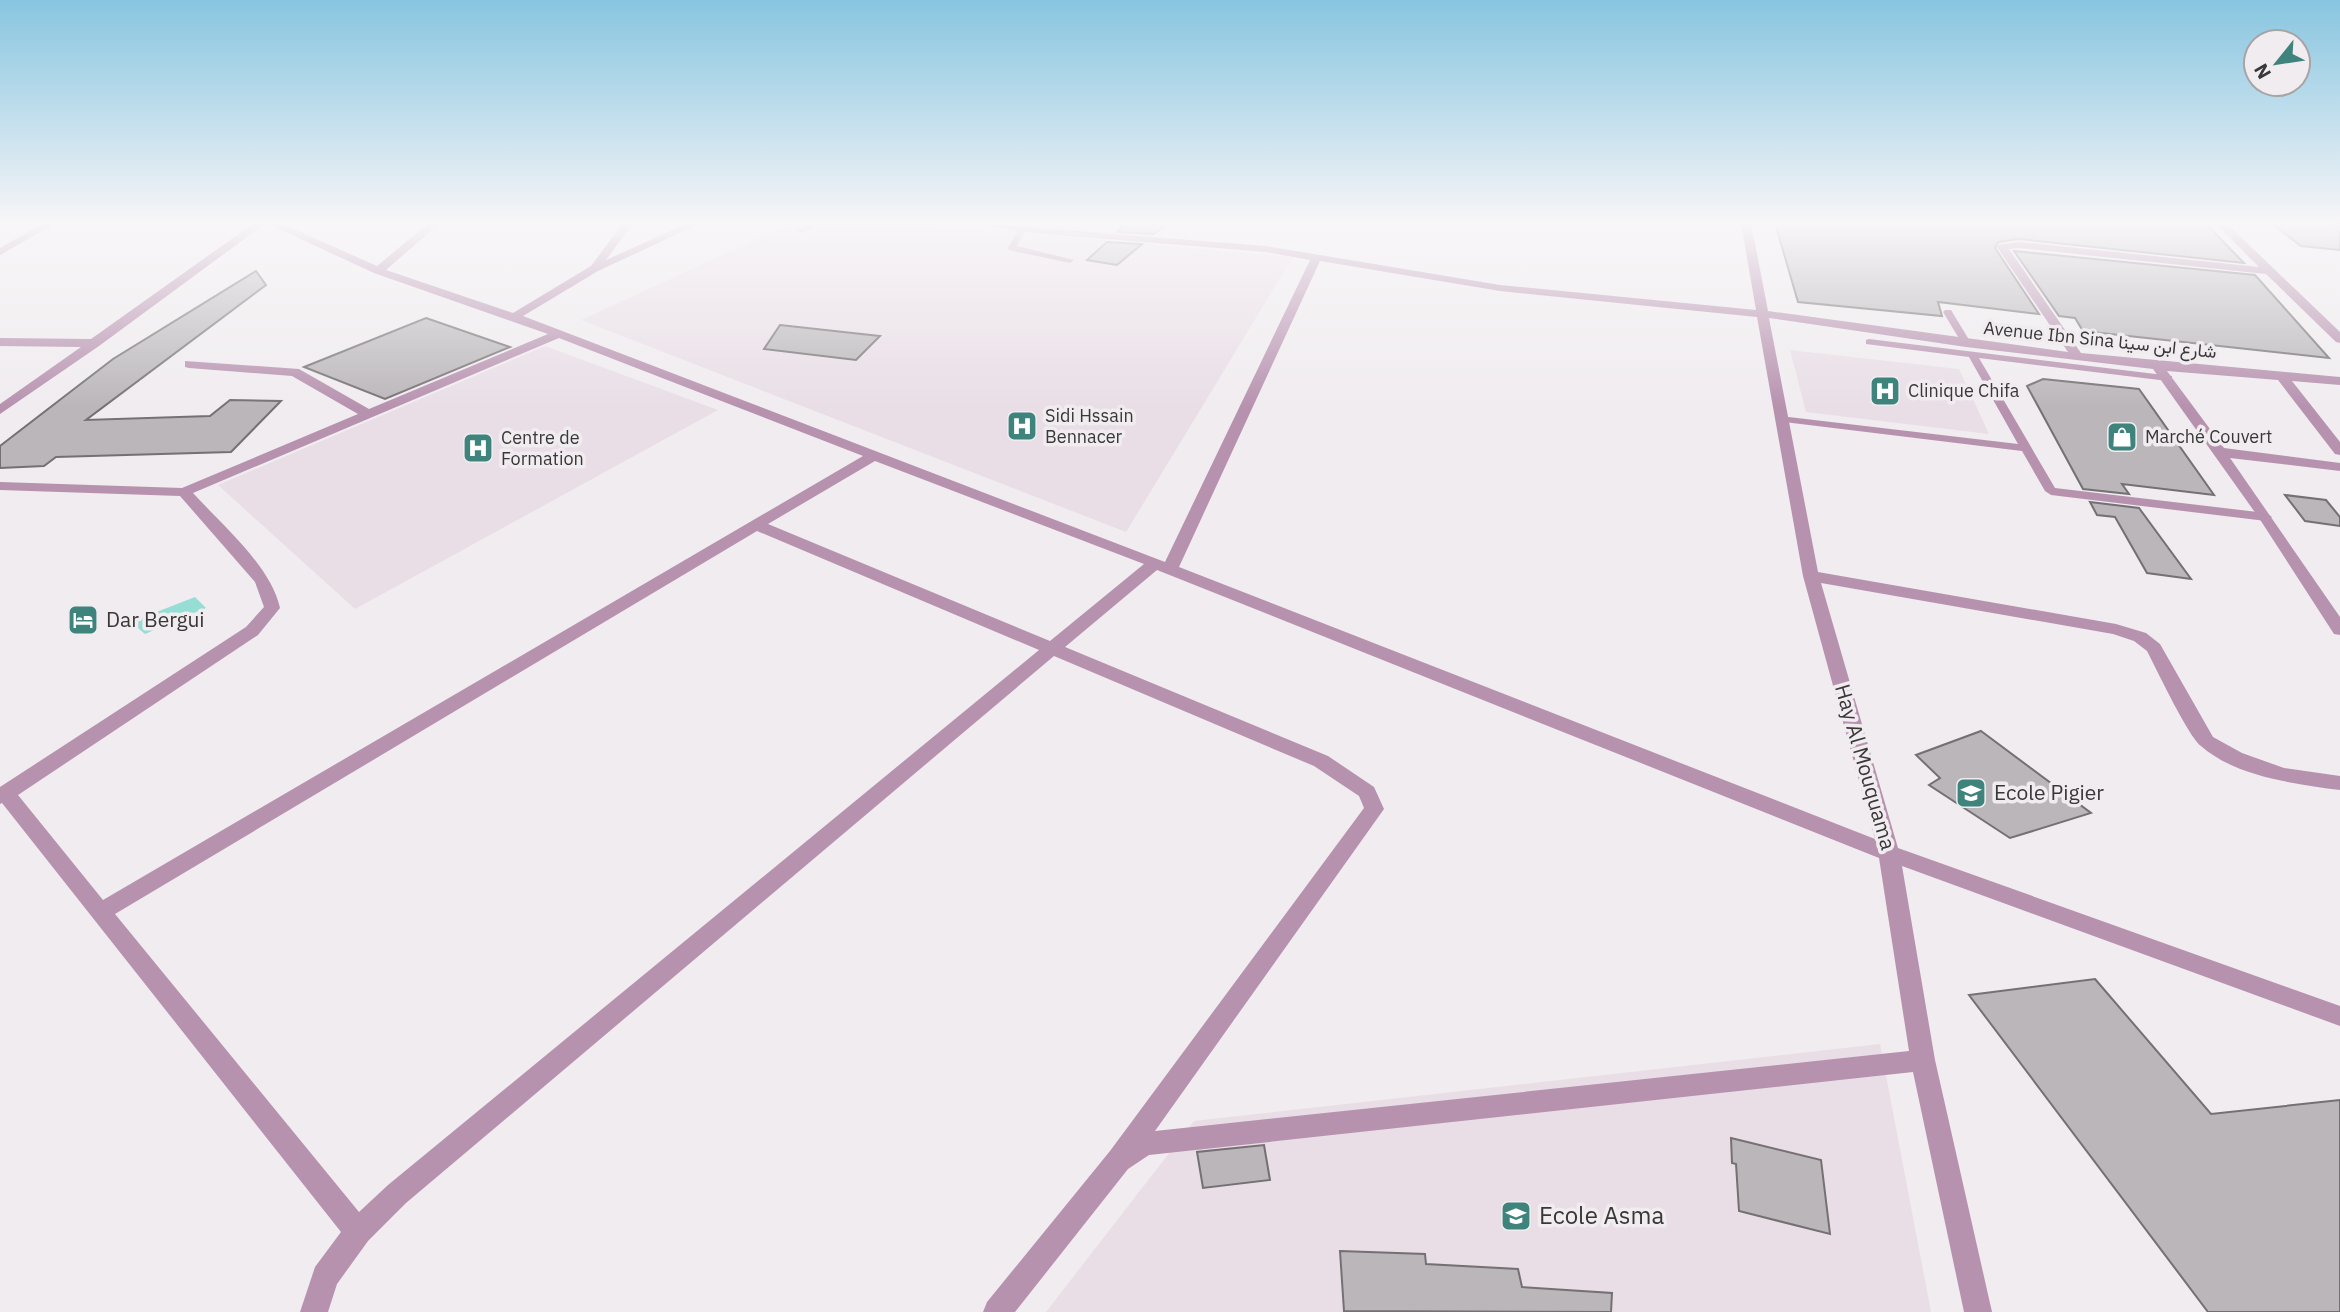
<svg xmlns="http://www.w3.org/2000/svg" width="2340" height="1312" font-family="'IBM Plex Sans',Vazirmatn,sans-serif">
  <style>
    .built { fill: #e9dee6 }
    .water { fill: #96ded5 }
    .building { fill: #bab6b9; stroke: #747073; stroke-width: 2 }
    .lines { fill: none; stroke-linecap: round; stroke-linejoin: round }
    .lane { fill: #b792af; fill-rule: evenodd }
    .street { fill: #b792af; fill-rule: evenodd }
    .labels { text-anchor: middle; stroke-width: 7; stroke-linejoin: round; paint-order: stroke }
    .far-street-label { font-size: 18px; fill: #393738; stroke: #f0ecef }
    .far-poi-label { font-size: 18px; fill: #393738; stroke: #f0ecef; text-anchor: start }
    .poi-label { font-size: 21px; fill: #393738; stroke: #f0ecef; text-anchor: start }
    .street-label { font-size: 21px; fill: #393738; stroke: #f0ecef }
    .near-poi-label { font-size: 24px; fill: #393738; stroke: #f0ecef; text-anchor: start }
  </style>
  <rect width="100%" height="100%" fill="#f0ecef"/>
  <!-- built -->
  <g class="built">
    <polygon points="792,223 937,223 942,226 1293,257 1126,532 581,320"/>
    <polygon points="545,346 718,410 355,609 218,485"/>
    <polygon points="1790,350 1959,369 1989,434 1806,412"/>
    <polygon points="1880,1044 1931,1312 1046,1312 1194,1121"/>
  </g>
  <!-- water -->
  <polygon class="water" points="195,597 206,608 145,634 131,622"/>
  <!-- building -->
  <g class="building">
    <polygon points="1126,223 1168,223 1154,234 1117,232"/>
    <polygon points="1775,223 2205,223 2244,263 2019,239 1998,242 1995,248 2039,314 1938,302 1942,316 1798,302"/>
    <polygon points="2271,223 2321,223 2340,227 2340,250 2301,246"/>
    <polygon points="1107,242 1142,244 1117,265 1087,260"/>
    <polygon points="2014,251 2255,275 2329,358 2083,331 2075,318 2059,316"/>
    <polygon points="256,271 266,285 86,420 210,416 230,400 281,401 231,452 56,457 44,466 0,468 0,446 35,419 113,359"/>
    <polygon points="426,318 510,347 385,399 304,367"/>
    <polygon points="780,325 880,336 856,360 764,349"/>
    <polygon points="2043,379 2139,389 2214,495 2122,484 2129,494 2083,489 2027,386"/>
    <polygon points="2285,495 2326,500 2340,517 2340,526 2305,521"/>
    <polygon points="2090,502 2139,508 2191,579 2147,573 2115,517 2097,515"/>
    <polygon points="1981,731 2091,813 2010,838 1929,785 1940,778 1916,755"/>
    <polygon points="2095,979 2211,1114 2340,1100 2340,1312 2208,1312 1969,995"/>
    <polygon points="1731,1138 1821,1160 1830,1234 1739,1211 1736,1164 1732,1163"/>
    <polygon points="1264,1145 1270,1180 1203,1188 1197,1152"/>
    <polygon points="1340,1251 1425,1254 1426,1264 1518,1269 1522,1287 1612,1293 1611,1312 1344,1311"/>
  </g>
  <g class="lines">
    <!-- lane -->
    <g class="lane">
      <polygon points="811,223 822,223 802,233 795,231"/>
      <polygon points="1019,227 1026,229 1017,246 1074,260 1070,263 1009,250 1008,248"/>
      <polygon points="1945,310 1951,310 1971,343 1969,345 1963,345 1943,312"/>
      <polygon points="1869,339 2172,376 2172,380 2168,381 1979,358 2055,488 2266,513 2272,517 2266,521 2051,495 2045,491 2022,451 1776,421 1776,417 1780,416 2018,444 1969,357 1866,344 1866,340"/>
    </g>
    <!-- street -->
    <g class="street">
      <polygon points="0,223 8,223 0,227"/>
      <polygon points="44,223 56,223 0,255 0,248"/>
      <path d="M254 223H280L377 266 429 223H440L386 270 513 313 591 266 623 223H633L606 260 688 223H701L598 271 523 316 1165 562 1310 260 1266 252 1022 232 976 223 1266 246 1500 285 1756 310 1741 223H1751L1768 311 2068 352 1997 247 1998 245 2019 242 2259 267 2215 223H2226L2340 332V343L2336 342 2266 274 2019 248 2009 249 2081 353 2340 377V385L2292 381 2340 442V455L2335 454 2278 380 2167 371 2224 448 2340 463V471L2230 458 2340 617V635L2334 634 2259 518 2153 369 1966 347 1769 318 1818 572 2116 624 2146 633 2160 644 2213 737 2242 753 2284 768 2340 776V790C2296 784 2236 777 2201 746 2188 736 2157 670 2147 651L2134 641 2113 634 1821 583 1898 848 2340 1006V1026L1902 866 1935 1060 1992 1312H1964L1913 1072 1149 1155 1128 1169 1015 1312H983L987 1302 1110 1151 1364 808 1359 796 1314 766 1054 656 406 1203 368 1241 337 1284 328 1312H300L315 1267 341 1232 2 803 0 804V787L246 627 264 607 255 582 180 496 0 490V482L182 488 358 414 292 376 189 368 185 367V361L299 369 369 409 548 334 374 273 266 223 99 346 0 414V404L81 347 0 346V338L91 339ZM1320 261 1500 291 1757 317 1803 576 1875 839 1179 567ZM559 338 863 456 103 900 18 795 258 635 280 608C271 566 222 525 193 493ZM875 461 1144 564 1050 641 768 524ZM757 531 1039 650 388 1185 359 1212 115 914ZM1157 570 1879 858 1909 1051 1155 1131 1384 809 1374 787 1328 756 1065 647Z"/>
    </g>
  </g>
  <!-- sky -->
  <linearGradient id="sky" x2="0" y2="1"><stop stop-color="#87c5e0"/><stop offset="0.55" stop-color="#f8f6f8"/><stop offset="1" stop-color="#f8f6f8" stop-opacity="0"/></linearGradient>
  <rect width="2340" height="407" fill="url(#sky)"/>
  <!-- icons -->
  <defs>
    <g id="hospital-square" transform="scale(1.575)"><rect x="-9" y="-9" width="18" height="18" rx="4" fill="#3e847d" stroke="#f0ecef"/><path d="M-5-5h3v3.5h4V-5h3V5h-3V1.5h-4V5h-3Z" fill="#fff"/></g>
    <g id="shop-square" transform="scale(1.575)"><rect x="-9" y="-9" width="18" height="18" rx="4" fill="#3e847d" stroke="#f0ecef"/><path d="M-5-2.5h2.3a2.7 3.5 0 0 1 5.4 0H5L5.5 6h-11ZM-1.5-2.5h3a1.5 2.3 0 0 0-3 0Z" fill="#fff"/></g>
    <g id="hotel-square" transform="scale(1.575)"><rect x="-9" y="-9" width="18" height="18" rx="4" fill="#3e847d" stroke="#f0ecef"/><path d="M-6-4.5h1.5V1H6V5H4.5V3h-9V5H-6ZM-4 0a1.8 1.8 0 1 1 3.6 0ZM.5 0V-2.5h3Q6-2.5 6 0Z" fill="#fff"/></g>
    <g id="school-square" transform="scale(1.575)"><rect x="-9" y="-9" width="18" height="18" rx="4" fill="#3e847d" stroke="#f0ecef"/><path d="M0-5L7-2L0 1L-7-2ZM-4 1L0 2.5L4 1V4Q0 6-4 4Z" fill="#fff"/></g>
    <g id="university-square" transform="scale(1.575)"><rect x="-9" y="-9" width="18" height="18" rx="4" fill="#3e847d" stroke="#f0ecef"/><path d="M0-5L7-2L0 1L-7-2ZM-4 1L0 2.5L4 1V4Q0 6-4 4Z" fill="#fff"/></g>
  </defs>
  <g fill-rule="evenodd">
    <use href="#hospital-square" x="1885" y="391"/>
    <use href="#hospital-square" x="1022" y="426"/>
    <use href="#shop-square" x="2122" y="437"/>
    <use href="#hospital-square" x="478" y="448"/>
    <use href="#hotel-square" x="83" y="620"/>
    <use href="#school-square" x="1971" y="793"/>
    <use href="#university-square" x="1516" y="1216"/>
  </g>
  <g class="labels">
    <!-- far-street labels -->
    <g class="far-street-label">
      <text transform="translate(2100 340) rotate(6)" y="6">Avenue Ibn Sina شارع ابن سينا</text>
    </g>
    <!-- far-poi labels -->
    <g class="far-poi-label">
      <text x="1908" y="397">Clinique Chifa</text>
      <text x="1045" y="422">Sidi Hssain<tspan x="1045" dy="21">Bennacer</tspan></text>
      <text x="2145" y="443">Marché Couvert</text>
      <text x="501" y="444">Centre de<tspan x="501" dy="21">Formation</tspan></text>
    </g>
    <!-- poi labels -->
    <g class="poi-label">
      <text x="106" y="627">Dar Bergui</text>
      <text x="1994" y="800">Ecole Pigier</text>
    </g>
    <!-- street labels -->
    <g class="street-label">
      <text transform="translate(1865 767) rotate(74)" y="7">Hay Al Mouquama</text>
    </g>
    <!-- near-poi labels -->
    <g class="near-poi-label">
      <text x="1539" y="1224">Ecole Asma</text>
    </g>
  </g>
  <!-- north arrow -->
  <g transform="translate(2277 63) rotate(240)"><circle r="33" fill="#f0ecef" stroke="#a7a4a6" stroke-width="2"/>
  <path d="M0-5L12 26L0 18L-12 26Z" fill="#3e847d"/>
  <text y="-10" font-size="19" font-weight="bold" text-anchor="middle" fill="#393738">N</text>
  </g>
</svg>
